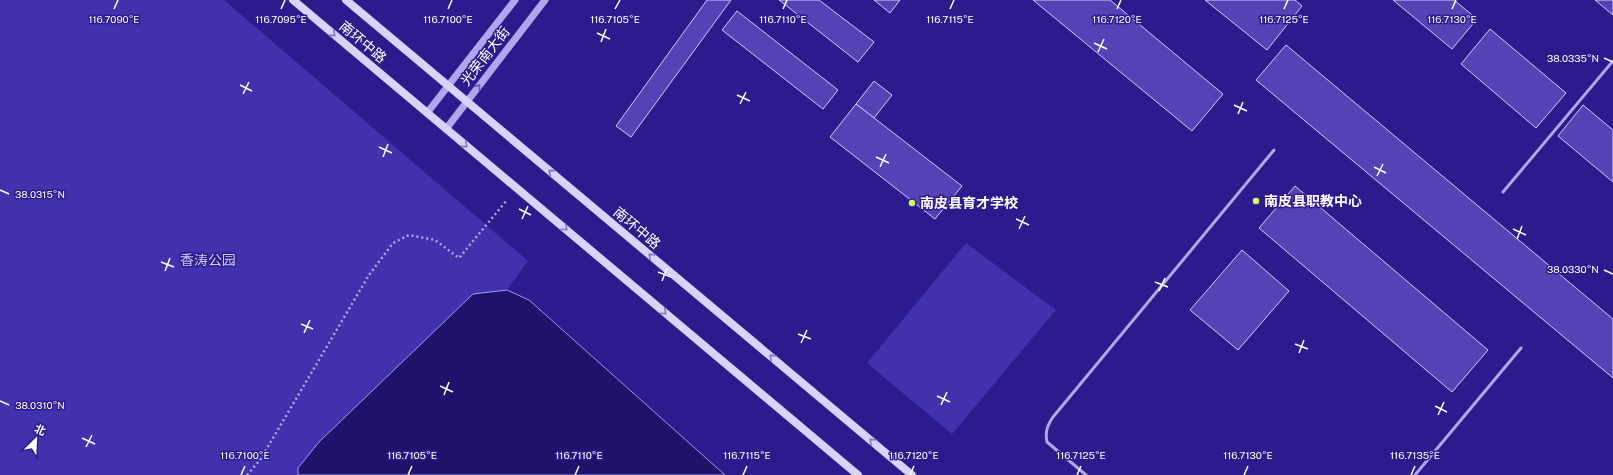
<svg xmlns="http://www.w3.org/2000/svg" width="1613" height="475" font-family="'Public Sans','Noto Sans SC',sans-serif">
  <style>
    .green { fill: #4231ac }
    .water { fill: #1f126a; stroke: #a399ef }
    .building { fill: #5343b4; stroke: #d2ccfa }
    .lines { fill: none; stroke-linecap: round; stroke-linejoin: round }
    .path { stroke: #afa6ed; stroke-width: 2.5; stroke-dasharray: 2 3; stroke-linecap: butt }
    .service { stroke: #afa6ed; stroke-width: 3 }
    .tertiary { stroke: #afa6ed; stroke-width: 7 }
    .secondary { stroke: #d8d3fa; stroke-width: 8 }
    .oneway { stroke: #8277c3 }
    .oneway2 { stroke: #6053b3 }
    .ticks { fill: none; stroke: #fff; stroke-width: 1.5 }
    .poi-dot { fill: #d1ff62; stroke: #2b1b8c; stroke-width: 1.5 }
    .labels { text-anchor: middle; stroke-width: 3; stroke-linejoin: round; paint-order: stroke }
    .street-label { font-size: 14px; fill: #fff; stroke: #2b1b8c }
    .poi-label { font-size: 14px; font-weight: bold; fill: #fff; stroke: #2b1b8c; text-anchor: start }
    .park-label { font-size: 14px; fill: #d2ccfa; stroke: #2b1b8c }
    .ticks-label { font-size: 10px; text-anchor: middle; fill: #fff; stroke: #2b1b8c; stroke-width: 3; stroke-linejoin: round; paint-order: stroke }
  </style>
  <rect width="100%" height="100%" fill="#2b1b8c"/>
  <!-- green -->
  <g class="green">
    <polygon points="0,0 224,0 528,261 507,290 473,294 298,468 298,475 0,475"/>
    <polygon points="966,243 1056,310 952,434 867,363"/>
  </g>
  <!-- water -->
  <polygon class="water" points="507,290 529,300 725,475 298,475 298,468 319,442 473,294"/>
  <!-- building -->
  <g class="building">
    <polygon points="707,0 731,0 631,137 616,126"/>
    <polygon points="779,0 819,0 874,42 858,62"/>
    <polygon points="874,0 900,0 890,13"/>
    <polygon points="1033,0 1110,0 1223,94 1192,131"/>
    <polygon points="1205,0 1295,0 1302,6 1267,50"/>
    <polygon points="1393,0 1454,0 1477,19 1452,49"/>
    <polygon points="1595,0 1613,0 1613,15"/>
    <polygon points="737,11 838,90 823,109 722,30"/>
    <polygon points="1490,29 1566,93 1536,128 1461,64"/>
    <polygon points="1286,45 1613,319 1613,378 1256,80"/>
    <polygon points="874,81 892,95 874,118 856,104"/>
    <polygon points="856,104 962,186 935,219 830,137"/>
    <polygon points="1583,105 1613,130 1613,182 1558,136"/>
    <polygon points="1295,186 1488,350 1452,392 1259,228"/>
    <polygon points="1242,250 1289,291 1238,350 1190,310"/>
  </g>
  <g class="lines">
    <!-- path -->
    <polyline class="path" points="247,475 260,460 369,275 393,243 409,235 435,240 459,258 507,200"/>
    <!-- service -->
    <g class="service">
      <polyline points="1503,192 1613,61"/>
      <path d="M1086 475 1047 442C1045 432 1047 426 1053 417L1274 150"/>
      <polyline points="1415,475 1521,348"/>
    </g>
    <!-- tertiary -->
    <g class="tertiary">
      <polyline points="427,113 515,0"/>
      <polyline points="446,129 545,0"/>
    </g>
    <!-- secondary -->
    <g class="secondary">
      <polyline points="293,0 858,475"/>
      <polyline points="346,0 912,475"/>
    </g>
  </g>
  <!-- one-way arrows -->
  <defs><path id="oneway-chevron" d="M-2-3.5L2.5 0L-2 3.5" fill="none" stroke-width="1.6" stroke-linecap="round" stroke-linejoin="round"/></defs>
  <g class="oneway">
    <use href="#oneway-chevron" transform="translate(333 34) rotate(40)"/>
    <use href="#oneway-chevron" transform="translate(465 145) rotate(40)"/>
    <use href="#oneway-chevron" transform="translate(551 172) rotate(-140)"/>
    <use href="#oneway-chevron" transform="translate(565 228) rotate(40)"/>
    <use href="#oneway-chevron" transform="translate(651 256) rotate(-140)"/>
    <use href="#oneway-chevron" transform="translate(664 312) rotate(40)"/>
    <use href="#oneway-chevron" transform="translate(772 357) rotate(-140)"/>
    <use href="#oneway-chevron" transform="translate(872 441) rotate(-140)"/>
  </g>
  <use class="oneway2" href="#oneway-chevron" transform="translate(478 87) rotate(-52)"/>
  <!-- ticks -->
  <path class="ticks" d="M114 9 118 0M281 9 285 0M448 9 452 0M615 9 620 0M783 9 787 0M950 9 954 0M1117 9 1121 0M1284 9 1288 0M1452 9 1456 0M597 33 610 39M601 42 606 29M1094 43 1107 49M1098 52 1104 39M1604 58 1613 62M240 85 252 91M243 94 249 82M737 95 750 101M740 104 746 92M1234 105 1247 111M1238 114 1243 102M379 147 392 153M383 157 388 144M876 157 889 163M880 167 886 154M1374 167 1386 173M1377 176 1383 164M0 190 9 194M519 209 531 215M522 219 528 206M1016 219 1029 225M1019 229 1025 216M1513 229 1526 235M1517 239 1522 226M161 262 174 267M1604 270 1613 274M165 271 170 258M658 272 671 277M662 281 667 268M1155 282 1168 287M1159 291 1165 278M301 324 313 329M304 333 310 320M798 334 811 339M801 343 807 330M1295 344 1308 349M1299 353 1304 340M440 386 453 392M444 395 449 382M937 396 950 402M0 401 9 405M941 405 947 392M1435 406 1447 412M1438 415 1444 402M82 438 95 444M86 447 92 435M241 475 245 466M408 475 412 466M575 475 579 466M743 475 747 466M910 475 914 466M1077 475 1081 466M1244 475 1248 466M1411 475 1415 466"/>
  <!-- markers -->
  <g class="poi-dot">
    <circle cx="1256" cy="201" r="4"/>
    <circle cx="912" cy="203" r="4"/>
  </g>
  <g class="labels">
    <!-- street labels -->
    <g class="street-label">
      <text transform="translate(363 42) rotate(40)" y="5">南环中路</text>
      <text transform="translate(485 56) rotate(-52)" y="5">光荣南大街</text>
      <text transform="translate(637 228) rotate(40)" y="5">南环中路</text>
    </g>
    <!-- poi labels -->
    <g class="poi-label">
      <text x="1264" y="206">南皮县职教中心</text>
      <text x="920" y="208">南皮县育才学校</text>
    </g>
    <!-- park labels -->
    <g class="park-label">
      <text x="208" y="265">香涛公园</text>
    </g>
  </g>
  <g class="ticks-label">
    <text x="281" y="23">116.7095°E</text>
    <text x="448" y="23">116.7100°E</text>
    <text x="615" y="23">116.7105°E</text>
    <text x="783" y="23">116.7110°E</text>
    <text x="950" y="23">116.7115°E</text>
    <text x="1117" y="23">116.7120°E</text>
    <text x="1284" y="23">116.7125°E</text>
    <text x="1452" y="23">116.7130°E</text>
    <text x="114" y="23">116.7090°E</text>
    <text x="1573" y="62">38.0335°N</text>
    <text x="40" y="198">38.0315°N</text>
    <text x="1573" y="273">38.0330°N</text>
    <text x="40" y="409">38.0310°N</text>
    <text x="245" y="459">116.7100°E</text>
    <text x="412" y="459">116.7105°E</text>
    <text x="579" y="459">116.7110°E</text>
    <text x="747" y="459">116.7115°E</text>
    <text x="914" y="459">116.7120°E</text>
    <text x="1081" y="459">116.7125°E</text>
    <text x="1248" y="459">116.7130°E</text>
    <text x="1415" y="459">116.7135°E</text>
  </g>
  <!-- north arrow -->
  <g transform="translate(36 439) rotate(24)" stroke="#2b1b8c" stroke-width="3" paint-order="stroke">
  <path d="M0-3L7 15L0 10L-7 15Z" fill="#ffffff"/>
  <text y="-6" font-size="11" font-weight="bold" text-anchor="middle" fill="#ffffff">北</text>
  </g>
</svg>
